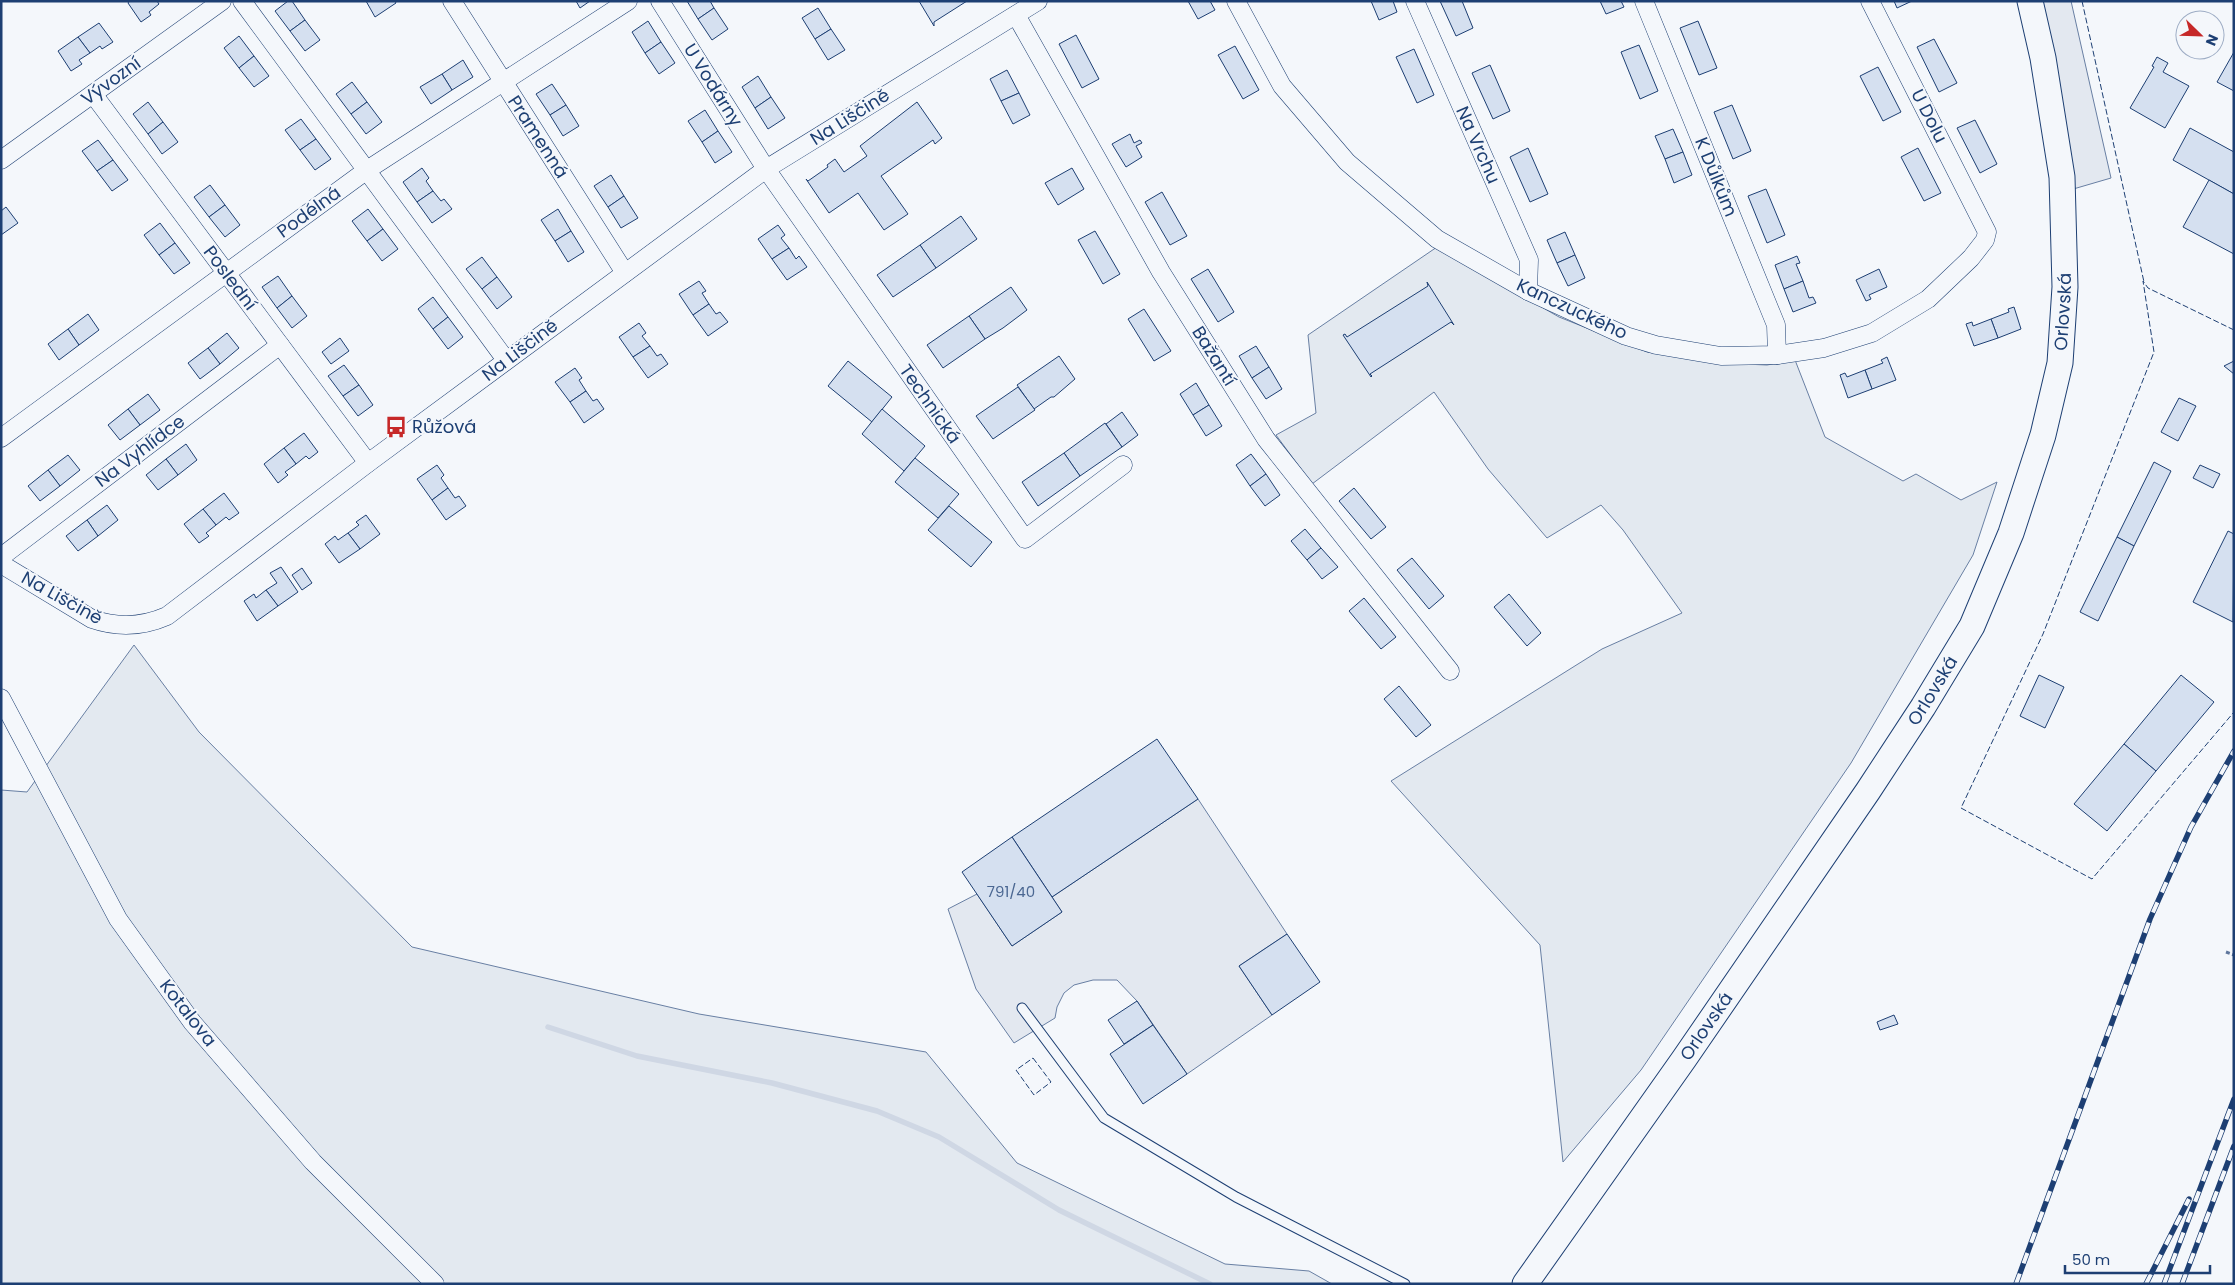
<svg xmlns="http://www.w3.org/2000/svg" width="2235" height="1285" font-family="Poppins,sans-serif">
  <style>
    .green { fill: #e3e9f0; stroke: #687fa3 }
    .parking { fill: #e3e8f0; stroke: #687fa3 }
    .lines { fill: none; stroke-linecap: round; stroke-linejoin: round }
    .stream { stroke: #cfd7e4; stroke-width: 5.5 }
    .building { fill: #d5e0f0; stroke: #1d3f73 }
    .service-casing { stroke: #1d3f73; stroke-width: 11 }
    .minor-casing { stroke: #1d3f73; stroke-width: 19 }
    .secondary-casing { stroke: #1d3f73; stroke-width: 27 }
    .path { stroke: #5e769c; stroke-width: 3; stroke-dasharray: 4 2.5; stroke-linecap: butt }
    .service { stroke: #f4f7fb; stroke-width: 9 }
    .minor { stroke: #f4f7fb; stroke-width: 18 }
    .secondary { stroke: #f4f7fb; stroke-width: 25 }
    .rail-casing { stroke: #1d3f73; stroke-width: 5.5 }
    .rail { stroke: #f4f7fb; stroke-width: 4; stroke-dasharray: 11; stroke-linecap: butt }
    .fence { stroke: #1d3f73; stroke-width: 1; stroke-dasharray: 6 2.5; stroke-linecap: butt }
    .labels { text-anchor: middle; stroke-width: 4; stroke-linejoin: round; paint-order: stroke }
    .number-label { font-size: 15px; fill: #4b6792 }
    .street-label { font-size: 18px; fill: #1d3f73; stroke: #f4f7fb }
    .poi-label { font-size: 18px; fill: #1d3f73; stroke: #f4f7fb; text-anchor: start }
  </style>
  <rect width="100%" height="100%" fill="#f4f7fb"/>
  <!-- green -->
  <g class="green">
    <polygon points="1437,247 1559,317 1647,352 1721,363 1767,365 1795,360 1825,437 1903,481 1916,474 1961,500 1997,482 1973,555 1851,763 1641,1070 1563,1162 1540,945 1391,781 1602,649 1682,613 1623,530 1601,505 1547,538 1488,469 1434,392 1312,484 1276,435 1316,413 1308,335"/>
    <polygon points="134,645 199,732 412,947 699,1014 926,1052 1017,1163 1225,1264 1309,1271 1332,1284 1,1284 1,790 27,792"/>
  </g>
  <!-- parking -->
  <g class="parking">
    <polygon points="2030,1 2071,1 2111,178 2063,192"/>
    <polygon points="1198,799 1287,934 1239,966 1272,1015 1187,1074 1137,1001 1117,980 1093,980 1074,985 1064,993 1057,1007 1055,1018 1014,1043 976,989 948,909 977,894 1012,946 1062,912 1052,897"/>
  </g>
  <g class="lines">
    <!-- stream -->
    <polyline class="stream" points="548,1027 637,1056 772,1083 877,1111 939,1137 1059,1210 1210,1284"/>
  </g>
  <!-- building -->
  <g class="building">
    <polygon points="129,1 157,1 159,4 149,12 151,15 141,22 128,3"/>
    <polygon points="288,1 292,1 305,20 290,31 275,11"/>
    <polygon points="366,1 395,1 396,3 375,17"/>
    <polygon points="576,1 590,1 580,8"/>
    <polygon points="687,1 710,1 714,8 698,19"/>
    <polygon points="919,1 967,1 934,22 934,26"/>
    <polygon points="1188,1 1210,1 1215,10 1198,19"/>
    <polygon points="1371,1 1393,1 1397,12 1379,20"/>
    <polygon points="1440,1 1462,1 1473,28 1456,36"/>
    <polygon points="1600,1 1621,1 1624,7 1606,14"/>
    <polygon points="1894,1 1912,1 1897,8"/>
    <polygon points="714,8 728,29 712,40 698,19"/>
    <polygon points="818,8 831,29 815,39 802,18"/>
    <polygon points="305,20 320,40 305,51 290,31"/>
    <polygon points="648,21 661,42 645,53 632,32"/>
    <polygon points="1698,21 1717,68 1699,75 1680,28"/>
    <polygon points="99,23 113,42 102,49 100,46 90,53 78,37"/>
    <polygon points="831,29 845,50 828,60 815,39"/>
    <polygon points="1076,35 1099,79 1082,88 1059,44"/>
    <polygon points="239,36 254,56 239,68 224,48"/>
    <polygon points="78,37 90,53 79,60 82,64 71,71 58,51"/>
    <polygon points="1934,39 1957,83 1939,92 1917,47"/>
    <polygon points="661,42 675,63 659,74 645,53"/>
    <polygon points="1639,45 1658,91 1640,99 1621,52"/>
    <polygon points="1235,46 1259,90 1243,99 1218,55"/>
    <polygon points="1414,49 1434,95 1417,103 1396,57"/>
    <polygon points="2234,52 2234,91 2217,82"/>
    <polygon points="254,56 269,76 254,87 239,68"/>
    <polygon points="2157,57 2168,63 2163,72 2189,86 2165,128 2130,108 2154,67 2152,66"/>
    <polygon points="463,60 473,77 452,90 442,74"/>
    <polygon points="1490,65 1510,111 1493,119 1472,73"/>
    <polygon points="1878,67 1901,112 1883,121 1860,76"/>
    <polygon points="1007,70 1019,93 1001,101 990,79"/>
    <polygon points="442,74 452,90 431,104 420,87"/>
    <polygon points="758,76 771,97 755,108 742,87"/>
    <polygon points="352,82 367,102 351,114 336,94"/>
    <polygon points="552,84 566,105 550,115 536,94"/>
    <polygon points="1019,93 1030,115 1013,124 1001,101"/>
    <polygon points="771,97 785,118 768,129 755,108"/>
    <polygon points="148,102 163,122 148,134 133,114"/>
    <polygon points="367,102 382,122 366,134 351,114"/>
    <polygon points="917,102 942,138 935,144 933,140 881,176 908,214 884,230 858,193 829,213 806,179 808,181 828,167 827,165 835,159 844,172 867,156 860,146"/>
    <polygon points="566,105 579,126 563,136 550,115"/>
    <polygon points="1732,105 1751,151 1733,159 1714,112"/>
    <polygon points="705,110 718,131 702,142 688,121"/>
    <polygon points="301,119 316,139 300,150 285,130"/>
    <polygon points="1975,120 1997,164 1980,173 1957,128"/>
    <polygon points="163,122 178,142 162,154 148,134"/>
    <polygon points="2190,128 2234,152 2234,194 2173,160"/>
    <polygon points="1673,129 1683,152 1665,159 1655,136"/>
    <polygon points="718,131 732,152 715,163 702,142"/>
    <polygon points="1130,134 1134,143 1140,140 1142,143 1136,146 1142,157 1126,167 1112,144"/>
    <polygon points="316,139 331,159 315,170 300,150"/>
    <polygon points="98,140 113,160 97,171 82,151"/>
    <polygon points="1528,148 1548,194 1530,202 1510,157"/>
    <polygon points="1918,148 1941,193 1924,201 1901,157"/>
    <polygon points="1683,152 1692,175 1674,183 1665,159"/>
    <polygon points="113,160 128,180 112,191 97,171"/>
    <polygon points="422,168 429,178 426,181 433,191 417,202 403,182"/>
    <polygon points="1072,168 1084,189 1058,205 1045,183"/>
    <polygon points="611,175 624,196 608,207 594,186"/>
    <polygon points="2209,180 2234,194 2234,254 2183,227"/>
    <polygon points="210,185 225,205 209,217 194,197"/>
    <polygon points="1766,189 1785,235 1767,243 1748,196"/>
    <polygon points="433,191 441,201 444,199 452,209 432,223 417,202"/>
    <polygon points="1162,192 1187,236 1170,245 1145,202"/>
    <polygon points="624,196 638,218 621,228 608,207"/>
    <polygon points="225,205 240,225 225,237 209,217"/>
    <polygon points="6,207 18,223 1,235 1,211"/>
    <polygon points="368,209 383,229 367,241 352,221"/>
    <polygon points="558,209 571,231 555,241 541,220"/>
    <polygon points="961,216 977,239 936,268 920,245"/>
    <polygon points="160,223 175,243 159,255 144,235"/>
    <polygon points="778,225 785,235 781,238 789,248 772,259 758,239"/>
    <polygon points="383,229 398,249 382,261 367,241"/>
    <polygon points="571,231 584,252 568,262 555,241"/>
    <polygon points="1095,231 1120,274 1103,284 1078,240"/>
    <polygon points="1565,232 1575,255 1557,263 1547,240"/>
    <polygon points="175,243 190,263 174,274 159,255"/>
    <polygon points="920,245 936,268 893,297 877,275"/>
    <polygon points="789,248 796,259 799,256 807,267 787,280 772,259"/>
    <polygon points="1575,255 1585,278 1568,286 1557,263"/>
    <polygon points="1797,256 1800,263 1796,264 1803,281 1784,289 1775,265"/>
    <polygon points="482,257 497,277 482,289 466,269"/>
    <polygon points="1208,269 1234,312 1218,322 1191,279"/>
    <polygon points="1879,269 1887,287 1869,295 1871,299 1866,301 1856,280"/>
    <polygon points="278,276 292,296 277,308 262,287"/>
    <polygon points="497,277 512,297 497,309 482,289"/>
    <polygon points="699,281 706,291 702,293 709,304 693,315 679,294"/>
    <polygon points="1803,281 1809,298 1813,297 1816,303 1793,312 1784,289"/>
    <polygon points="1427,282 1454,325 1451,322 1370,374 1372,376 1371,377 1343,335 1345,334 1347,337 1428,286"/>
    <polygon points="1011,287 1027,310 1003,328 985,339 969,316"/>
    <polygon points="292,296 307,316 292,328 277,308"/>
    <polygon points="433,297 448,317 433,329 418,309"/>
    <polygon points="709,304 716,314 720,312 728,322 708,336 693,315"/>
    <polygon points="2014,307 2021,329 1998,338 1991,319 2009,312 2008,309"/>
    <polygon points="1144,309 1171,351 1154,361 1128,319"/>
    <polygon points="88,314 99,330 79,345 68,329"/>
    <polygon points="969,316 985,339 943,368 927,345"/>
    <polygon points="448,317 463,337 448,349 433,329"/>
    <polygon points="1991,319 1998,338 1974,346 1966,324 1972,322 1973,326"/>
    <polygon points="639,323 646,333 642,336 650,346 633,357 619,337"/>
    <polygon points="68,329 79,345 59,360 48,344"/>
    <polygon points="227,333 239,348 220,364 208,348"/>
    <polygon points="340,338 349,351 331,364 322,352"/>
    <polygon points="650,346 657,356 661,354 668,364 648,378 633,357"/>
    <polygon points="1256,346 1269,367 1252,378 1239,356"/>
    <polygon points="208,348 220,364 200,379 188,363"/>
    <polygon points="1059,356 1075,379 1054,397 1051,397 1034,409 1017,385"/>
    <polygon points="1887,357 1896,380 1872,389 1865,370 1883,363 1881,360"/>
    <polygon points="848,361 892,397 872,422 828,386"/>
    <polygon points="2234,361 2234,374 2224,366"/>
    <polygon points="344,365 359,385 343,396 328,376"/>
    <polygon points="1269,367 1282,389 1266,399 1252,378"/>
    <polygon points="575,368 582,378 579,380 586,391 570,402 555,382"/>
    <polygon points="1865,370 1872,389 1848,398 1840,375 1845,373 1847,377"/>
    <polygon points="1196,383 1209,405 1193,415 1180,394"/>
    <polygon points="359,385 373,405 358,416 343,396"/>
    <polygon points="1018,387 1035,410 993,439 976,416"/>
    <polygon points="586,391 593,401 597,399 604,409 584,423 570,402"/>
    <polygon points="148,394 160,410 140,425 128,409"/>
    <polygon points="2179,398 2196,406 2178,441 2161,432"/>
    <polygon points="1209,405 1222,426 1206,436 1193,415"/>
    <polygon points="128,409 140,425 120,440 108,425"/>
    <polygon points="882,409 925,446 904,471 862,434"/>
    <polygon points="1122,412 1138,435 1122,447 1106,424"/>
    <polygon points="1105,423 1122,447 1080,476 1064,453"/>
    <polygon points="304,433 318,452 309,459 306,456 296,464 284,448"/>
    <polygon points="186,444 197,460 178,475 166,459"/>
    <polygon points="284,448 296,464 285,472 288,475 278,483 264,464"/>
    <polygon points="1064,453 1080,476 1038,506 1022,482"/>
    <polygon points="1251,454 1266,474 1250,486 1236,465"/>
    <polygon points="68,455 80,470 60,486 48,470"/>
    <polygon points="915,458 959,494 938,518 895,482"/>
    <polygon points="166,459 178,475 158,490 146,475"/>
    <polygon points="2154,462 2171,471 2134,546 2117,537"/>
    <polygon points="437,465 444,475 441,478 448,488 432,500 417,479"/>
    <polygon points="2200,465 2220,474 2213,488 2193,478"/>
    <polygon points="48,470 60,486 40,501 28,486"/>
    <polygon points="1266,474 1280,495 1265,506 1250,486"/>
    <polygon points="448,488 455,498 459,496 466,506 446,520 432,500"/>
    <polygon points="1354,488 1386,527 1371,539 1339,501"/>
    <polygon points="224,493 239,513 229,520 226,517 216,525 203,509"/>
    <polygon points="107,505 118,520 98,536 87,520"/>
    <polygon points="949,506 992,542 971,567 928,530"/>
    <polygon points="203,509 216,525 206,533 209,536 199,543 184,524"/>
    <polygon points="366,515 380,534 360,549 348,533 359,525 356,522"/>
    <polygon points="87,520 98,536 78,551 66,536"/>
    <polygon points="1305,529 1321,548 1307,560 1291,541"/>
    <polygon points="2228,531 2234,534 2233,622 2193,602"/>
    <polygon points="348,533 360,549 339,563 325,544 335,536 338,540"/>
    <polygon points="2117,537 2134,546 2098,621 2080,612"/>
    <polygon points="1321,548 1338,567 1322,579 1307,560"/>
    <polygon points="1412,558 1444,596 1429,609 1397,570"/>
    <polygon points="281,567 298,592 278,606 266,590 277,583 270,573"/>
    <polygon points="302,568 312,583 302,590 292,575"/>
    <polygon points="266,590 278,606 257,621 244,601 254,594 256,598"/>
    <polygon points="1509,594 1541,633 1527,646 1494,607"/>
    <polygon points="1364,598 1396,637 1381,649 1349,611"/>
    <polygon points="2039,675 2064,687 2045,728 2020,716"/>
    <polygon points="2181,675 2214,702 2156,771 2124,744"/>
    <polygon points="1399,686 1431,725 1416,737 1384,699"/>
    <polygon points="1157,739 1198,799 1052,897 1012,837"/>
    <polygon points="2124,744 2156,771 2107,831 2074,804"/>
    <polygon points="1012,837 1062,912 1012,946 962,872"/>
    <polygon points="1287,934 1320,982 1272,1015 1239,966"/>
    <polygon points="1137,1001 1153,1025 1124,1044 1108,1020"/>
    <polygon points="1894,1015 1898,1024 1880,1030 1877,1022"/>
    <polygon points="1153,1025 1187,1074 1143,1104 1110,1054"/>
  </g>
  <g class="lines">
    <!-- service casing -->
    <g class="service-casing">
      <polyline id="service" points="1022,1008 1104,1118 1236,1197 1405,1284"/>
    </g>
    <!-- minor casing -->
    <g class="minor-casing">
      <g id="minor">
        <polyline points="242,1 506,360"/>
        <polyline points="452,1 625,273"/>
        <polyline points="660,1 766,169 1025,539 1123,465"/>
        <polyline points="1236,1 1282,86 1347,162 1437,239 1528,291 1626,336 1656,345 1721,356 1777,355 1824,348 1872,333 1928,299 1971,258 1985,240 1987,232 1870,1"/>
        <polyline points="1415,1 1529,260 1528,291"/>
        <polyline points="1644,1 1776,325 1777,355"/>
        <polyline points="1016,15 1161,272 1266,439 1450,671"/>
        <polyline points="93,94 368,463"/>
        <polyline points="1,160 222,1"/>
        <polyline points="1,438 367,170 628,1"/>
        <polyline points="1,557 280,345"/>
        <path d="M1 564 92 619C118 628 142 627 167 616L368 463 766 169 1038 1"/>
        <polyline points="1,698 118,919 192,1022 313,1162 435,1284"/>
      </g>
    </g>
    <!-- secondary casing -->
    <g class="secondary-casing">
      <g id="secondary">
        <path id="s1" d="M1525 1284 1684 1059 1868 791 1923 707 1972 626 2011 533 2043 435 2060 363 2065 287 2062 177 2043 58 2030 1"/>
      </g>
    </g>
    <!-- path -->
    <polyline class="path" points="2226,952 2234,955"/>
    <!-- service -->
    <use href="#service" class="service"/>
    <!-- minor -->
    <use href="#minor" class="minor"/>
    <!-- secondary -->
    <use href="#secondary" class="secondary"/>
    <!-- rail casing -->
    <g class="rail-casing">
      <g id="rail">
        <polyline points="2016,1284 2150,919 2191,827 2234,751"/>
        <polyline points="2146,1284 2189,1199"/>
        <polyline points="2164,1284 2234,1099"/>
        <polyline points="2182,1284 2234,1146"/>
      </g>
    </g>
    <!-- rail -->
    <use href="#rail" class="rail"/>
    <!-- fence -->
    <g class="fence">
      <polyline points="2082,1 2144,282"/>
      <polyline points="2234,330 2148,288 2143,281 2154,352 2043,634 1961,808 2092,879 2234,712"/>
      <polygon points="1033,1058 1051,1082 1034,1095 1016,1070"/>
    </g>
  </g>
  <!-- icons -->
  <defs>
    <g id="bus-bare" transform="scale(1.725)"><path d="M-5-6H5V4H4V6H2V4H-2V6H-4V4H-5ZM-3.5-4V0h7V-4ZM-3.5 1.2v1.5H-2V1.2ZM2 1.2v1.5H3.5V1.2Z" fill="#c62828" stroke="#f4f7fb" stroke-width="2.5" paint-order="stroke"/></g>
  </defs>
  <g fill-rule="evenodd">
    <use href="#bus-bare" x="396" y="427"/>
  </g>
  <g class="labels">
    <!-- number labels -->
    <g class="number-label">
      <text x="1011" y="897">791/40</text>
    </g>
    <!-- street labels -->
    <g class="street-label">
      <text transform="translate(111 81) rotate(-36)" y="6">Vývozní</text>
      <text transform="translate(713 85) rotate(58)" y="6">U Vodárny</text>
      <text transform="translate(1929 116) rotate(63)" y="6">U Dolu</text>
      <text transform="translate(850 117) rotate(-32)" y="6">Na Liščině</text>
      <text transform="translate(538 137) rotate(57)" y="6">Pramenná</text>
      <text transform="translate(1478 145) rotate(66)" y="6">Na Vrchu</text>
      <text transform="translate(1716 177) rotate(68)" y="6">K Důlkům</text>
      <text transform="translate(309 212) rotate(-36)" y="6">Podélná</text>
      <text transform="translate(230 278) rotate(53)" y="6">Poslední</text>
      <text transform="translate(1572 309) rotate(25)" y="6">Kanczuckého</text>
      <text dy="6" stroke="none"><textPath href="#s1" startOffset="1125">Orlovská</textPath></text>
      <text transform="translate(520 350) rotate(-37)" y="6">Na Liščině</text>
      <text transform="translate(1214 356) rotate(58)" y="6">Bažantí</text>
      <text transform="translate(930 404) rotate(55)" y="6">Technická</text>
      <text transform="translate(140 451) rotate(-37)" y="6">Na Vyhlídce</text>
      <text transform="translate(62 598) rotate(29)" y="6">Na Liščině</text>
      <text dy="6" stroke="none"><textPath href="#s1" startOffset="720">Orlovská</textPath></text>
      <text transform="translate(188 1013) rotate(52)" y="6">Kotalova</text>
      <text dy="6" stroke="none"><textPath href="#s1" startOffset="315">Orlovská</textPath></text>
    </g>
    <!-- poi labels -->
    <g class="poi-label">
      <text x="412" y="433">Růžová</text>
    </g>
  </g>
  <!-- border -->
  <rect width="2235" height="1285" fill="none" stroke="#1d3f73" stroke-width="5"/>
  <!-- north arrow -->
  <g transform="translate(2200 35) rotate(113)"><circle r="24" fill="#f4f7fb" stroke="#9eadc5"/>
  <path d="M0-4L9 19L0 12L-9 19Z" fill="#c62828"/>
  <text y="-8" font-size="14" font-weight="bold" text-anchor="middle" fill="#1d3f73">N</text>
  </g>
  <!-- scale -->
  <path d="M2065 1265v8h145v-8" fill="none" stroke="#1d3f73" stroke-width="2.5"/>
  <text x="2072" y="1265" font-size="15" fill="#1d3f73" stroke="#f4f7fb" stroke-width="4" paint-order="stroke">50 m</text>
</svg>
